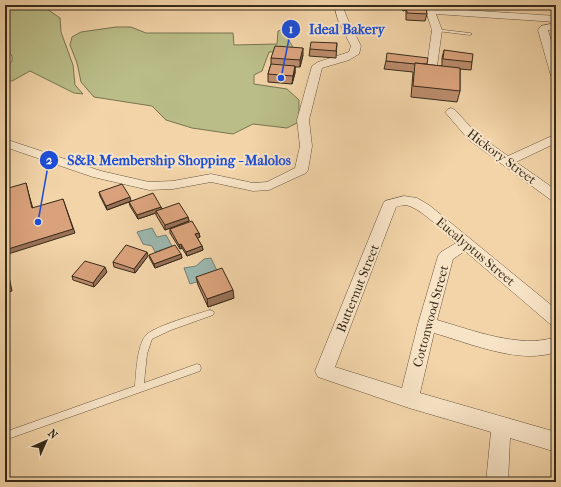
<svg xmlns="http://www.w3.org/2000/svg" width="561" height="487" font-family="'IM FELL French Canon',serif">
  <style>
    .green { fill: #babd88; stroke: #787450 }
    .water { fill: #9cb7af; stroke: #747f73 }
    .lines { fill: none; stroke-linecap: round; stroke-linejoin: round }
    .lane-casing { stroke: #66543d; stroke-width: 1 }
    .street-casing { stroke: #66543d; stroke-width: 1 }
    .lane { fill: #f7e3c6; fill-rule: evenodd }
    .street { fill: #f7e3c6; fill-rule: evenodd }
    .wall { fill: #bb8b6b; stroke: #372a19 }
    .shaded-wall { fill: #997157; stroke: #372a19 }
    .building { fill: #daa27c; stroke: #372a19 }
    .labels { text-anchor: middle; stroke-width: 4; stroke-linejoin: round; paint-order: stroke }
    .street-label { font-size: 13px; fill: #372a19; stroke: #f7e3c6 }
    .leader { fill: none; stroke: #1d4ed8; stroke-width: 1.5 }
    .callout-dot { fill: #1d4ed8; stroke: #f7e3c6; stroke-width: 1.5 }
    .mark-label { font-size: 12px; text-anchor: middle; font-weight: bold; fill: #fff }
    .callout-label { font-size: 14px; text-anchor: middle; font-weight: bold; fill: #1d4ed8; stroke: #f7e3c6; stroke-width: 4; stroke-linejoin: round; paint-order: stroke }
  </style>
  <rect width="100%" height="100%" fill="#f2d4a8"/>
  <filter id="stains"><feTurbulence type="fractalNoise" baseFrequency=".005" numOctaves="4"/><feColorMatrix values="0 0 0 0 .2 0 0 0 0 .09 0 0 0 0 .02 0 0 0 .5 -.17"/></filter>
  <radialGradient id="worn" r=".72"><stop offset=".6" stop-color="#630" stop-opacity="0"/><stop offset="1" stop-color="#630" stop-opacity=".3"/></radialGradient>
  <!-- green -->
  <g class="green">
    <polygon points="5,5 24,6 47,9 60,18 61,32 73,65 75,85 83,94 74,93 30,71 12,81 5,80 5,69 12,61 12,56 5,48"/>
    <polygon points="116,27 131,27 146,33 233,33 234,45 277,44 278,31 283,30 295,51 269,52 262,71 254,75 254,84 287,89 299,100 299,122 287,128 253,124 233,134 192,128 166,120 152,106 94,97 81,82 77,63 70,45 72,37 81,32"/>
  </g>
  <!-- water -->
  <g class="water">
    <polygon points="152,228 157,237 166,235 172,246 155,252 152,246 143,244 137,232"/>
    <polygon points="211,258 219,275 190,284 184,268 196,266 204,259"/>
  </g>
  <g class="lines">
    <!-- lane casing -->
    <g class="lane-casing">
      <g id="lane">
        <polygon points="435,29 470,33 472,34 470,35 437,31 435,31"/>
        <path d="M210 310 213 311 214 313 213 315 171 330 152 339 147 354 144 383 197 364 200 365 201 368 200 371 5 440V432L135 386C136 373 137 345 146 335 155 326 197 314 210 310Z"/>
      </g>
    </g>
    <!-- street casing -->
    <g class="street-casing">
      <g id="street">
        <polygon points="334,5 342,5 348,20 361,46 359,54 349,60 322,68 309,120 312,146 308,170 306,173 269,190 253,191 211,182 173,189 149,190 93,177 5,147 5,139 101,171 149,182 173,181 211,174 253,183 267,182 295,168 300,146 297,120 312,66 318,62 349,52 351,46 338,20"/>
        <polygon points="424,5 432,5 434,8 556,16 556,22 436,14 442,30 436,73 431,76 426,73 432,30"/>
        <polygon points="556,23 556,29 548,30 556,58 556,79 551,76 538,30 541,26"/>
        <polygon points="451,108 455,110 477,134 508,156 556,134 556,143 516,162 556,190 556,202 551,200 469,140 445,112 447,110"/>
        <path d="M404 196 417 198 429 205 556 309V326L550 324 465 251 453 259 437 320C472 330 520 349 556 337V352C520 365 469 343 434 333L420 393 556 432V452L510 438 508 482H486L491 432 409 408 324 379 318 377 315 371 383 204 385 201ZM404 205C419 205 444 233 456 243L441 252 438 256 418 324 402 388 335 367 396 207Z"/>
      </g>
    </g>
    <!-- lane -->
    <use href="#lane" class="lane"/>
    <!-- street -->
    <use href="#street" class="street"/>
  </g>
  <!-- wall -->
  <g class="wall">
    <polygon points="400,5 423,5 427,14 425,21 406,20 406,10 403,11"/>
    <polygon points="337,43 336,58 309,56 310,49"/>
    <polygon points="444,50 472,62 471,70 460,69 460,91 457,102 411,97 413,72 384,69 386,61 442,66 442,58"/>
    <polygon points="303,55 300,67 295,67 295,73 292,84 268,82 268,74 271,64 271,58"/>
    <polygon points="99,192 131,201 161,207 162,209 188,217 189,221 165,230 156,215 156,213 138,219 130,206 129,202 107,210 100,196"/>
    <polygon points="170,229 199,233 200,237 197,238 202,246 203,250 187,256 182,248 180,249 170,233"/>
    <polygon points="181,254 182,258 155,268 150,259 149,255"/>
    <polygon points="148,256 135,273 114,267 113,262"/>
    <polygon points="107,272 94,287 73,280 72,276"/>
    <polygon points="196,277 234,298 208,307 198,285"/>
  </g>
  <!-- shaded-wall -->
  <g class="shaded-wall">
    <polygon points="303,48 303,55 300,67 300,60"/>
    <polygon points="295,66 295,73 292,84 293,76"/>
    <polygon points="26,183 27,188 34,212 32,208"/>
    <polygon points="130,197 131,201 107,210 106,206"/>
    <polygon points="63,199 75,233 5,255 5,250"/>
    <polygon points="161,207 162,211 156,211 156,213 138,219 137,215"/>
    <polygon points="188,217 189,221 165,230 165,225"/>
    <polygon points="199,233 200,237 196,239 195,234"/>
    <polygon points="181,244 182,248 180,249 179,245"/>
    <polygon points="202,246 203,250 187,256 186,252"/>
    <polygon points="147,252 148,256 135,273 134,269"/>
    <polygon points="181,254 182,258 155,268 154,264"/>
    <polygon points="5,257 12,291 5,293"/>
    <polygon points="105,267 107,272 94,287 93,283"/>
    <polygon points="233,290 234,298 208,307 207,299"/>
  </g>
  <!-- building -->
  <g class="building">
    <polygon points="406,5 426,6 427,14 407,13"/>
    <polygon points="311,42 337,43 336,51 310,49"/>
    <polygon points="275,46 303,48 300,60 271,58"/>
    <polygon points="444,50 473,54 472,62 443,59"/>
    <polygon points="387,53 428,58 427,64 415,63 415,64 386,61"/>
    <polygon points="415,63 460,68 460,91 413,86"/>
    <polygon points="271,64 295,66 293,76 268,74"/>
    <polygon points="26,183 32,208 63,199 73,229 5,250 5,189"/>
    <polygon points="122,184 130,197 106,206 99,192"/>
    <polygon points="153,193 161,207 137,215 129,202"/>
    <polygon points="179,203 188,217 165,225 156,211"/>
    <polygon points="192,221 199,233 195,234 202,246 186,252 181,244 179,245 170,229"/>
    <polygon points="126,245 147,252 134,269 113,262"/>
    <polygon points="175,245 181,254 154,264 149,255"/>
    <polygon points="85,261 105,267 93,283 72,276"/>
    <polygon points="5,263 10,287 5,288"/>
    <polygon points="222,268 233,290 207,299 196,277"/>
  </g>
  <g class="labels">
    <!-- street labels -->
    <g class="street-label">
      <text transform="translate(502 156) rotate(37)" y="5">Hickory Street</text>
      <text transform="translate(476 251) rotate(40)" y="5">Eucalyptus Street</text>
      <text transform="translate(357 288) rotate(-68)" y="5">Butternut Street</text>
      <text transform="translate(430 316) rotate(-75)" y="5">Cottonwood Street</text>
    </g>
  </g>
  <!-- callouts -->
  <path class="leader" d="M281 78L291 29M38 222L49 160"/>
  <g class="callout-dot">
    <circle cx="281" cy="78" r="4"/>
    <circle cx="38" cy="222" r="4"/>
    <circle cx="291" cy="29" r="10"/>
    <circle cx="49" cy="160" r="10"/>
  </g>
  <g class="mark-label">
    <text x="291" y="33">1</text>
    <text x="49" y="164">2</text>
  </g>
  <g class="callout-label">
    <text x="347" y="34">Ideal Bakery</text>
    <text x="179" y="165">S&amp;R Membership Shopping - Malolos</text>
  </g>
  <!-- margin -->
  <rect width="561" height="487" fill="none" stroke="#f2d4a8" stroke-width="20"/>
  <rect x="6" y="6" width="549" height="475" fill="none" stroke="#372a19" stroke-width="2"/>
  <rect x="10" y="10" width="541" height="467" fill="none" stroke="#372a19"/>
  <!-- north arrow -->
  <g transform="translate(46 441) rotate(45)" stroke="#f7e3c6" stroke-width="3" paint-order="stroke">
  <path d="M0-3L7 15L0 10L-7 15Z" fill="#372a19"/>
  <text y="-6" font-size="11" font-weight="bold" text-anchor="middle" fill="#372a19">N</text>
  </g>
  <rect width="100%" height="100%" filter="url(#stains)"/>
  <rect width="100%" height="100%" fill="url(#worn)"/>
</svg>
